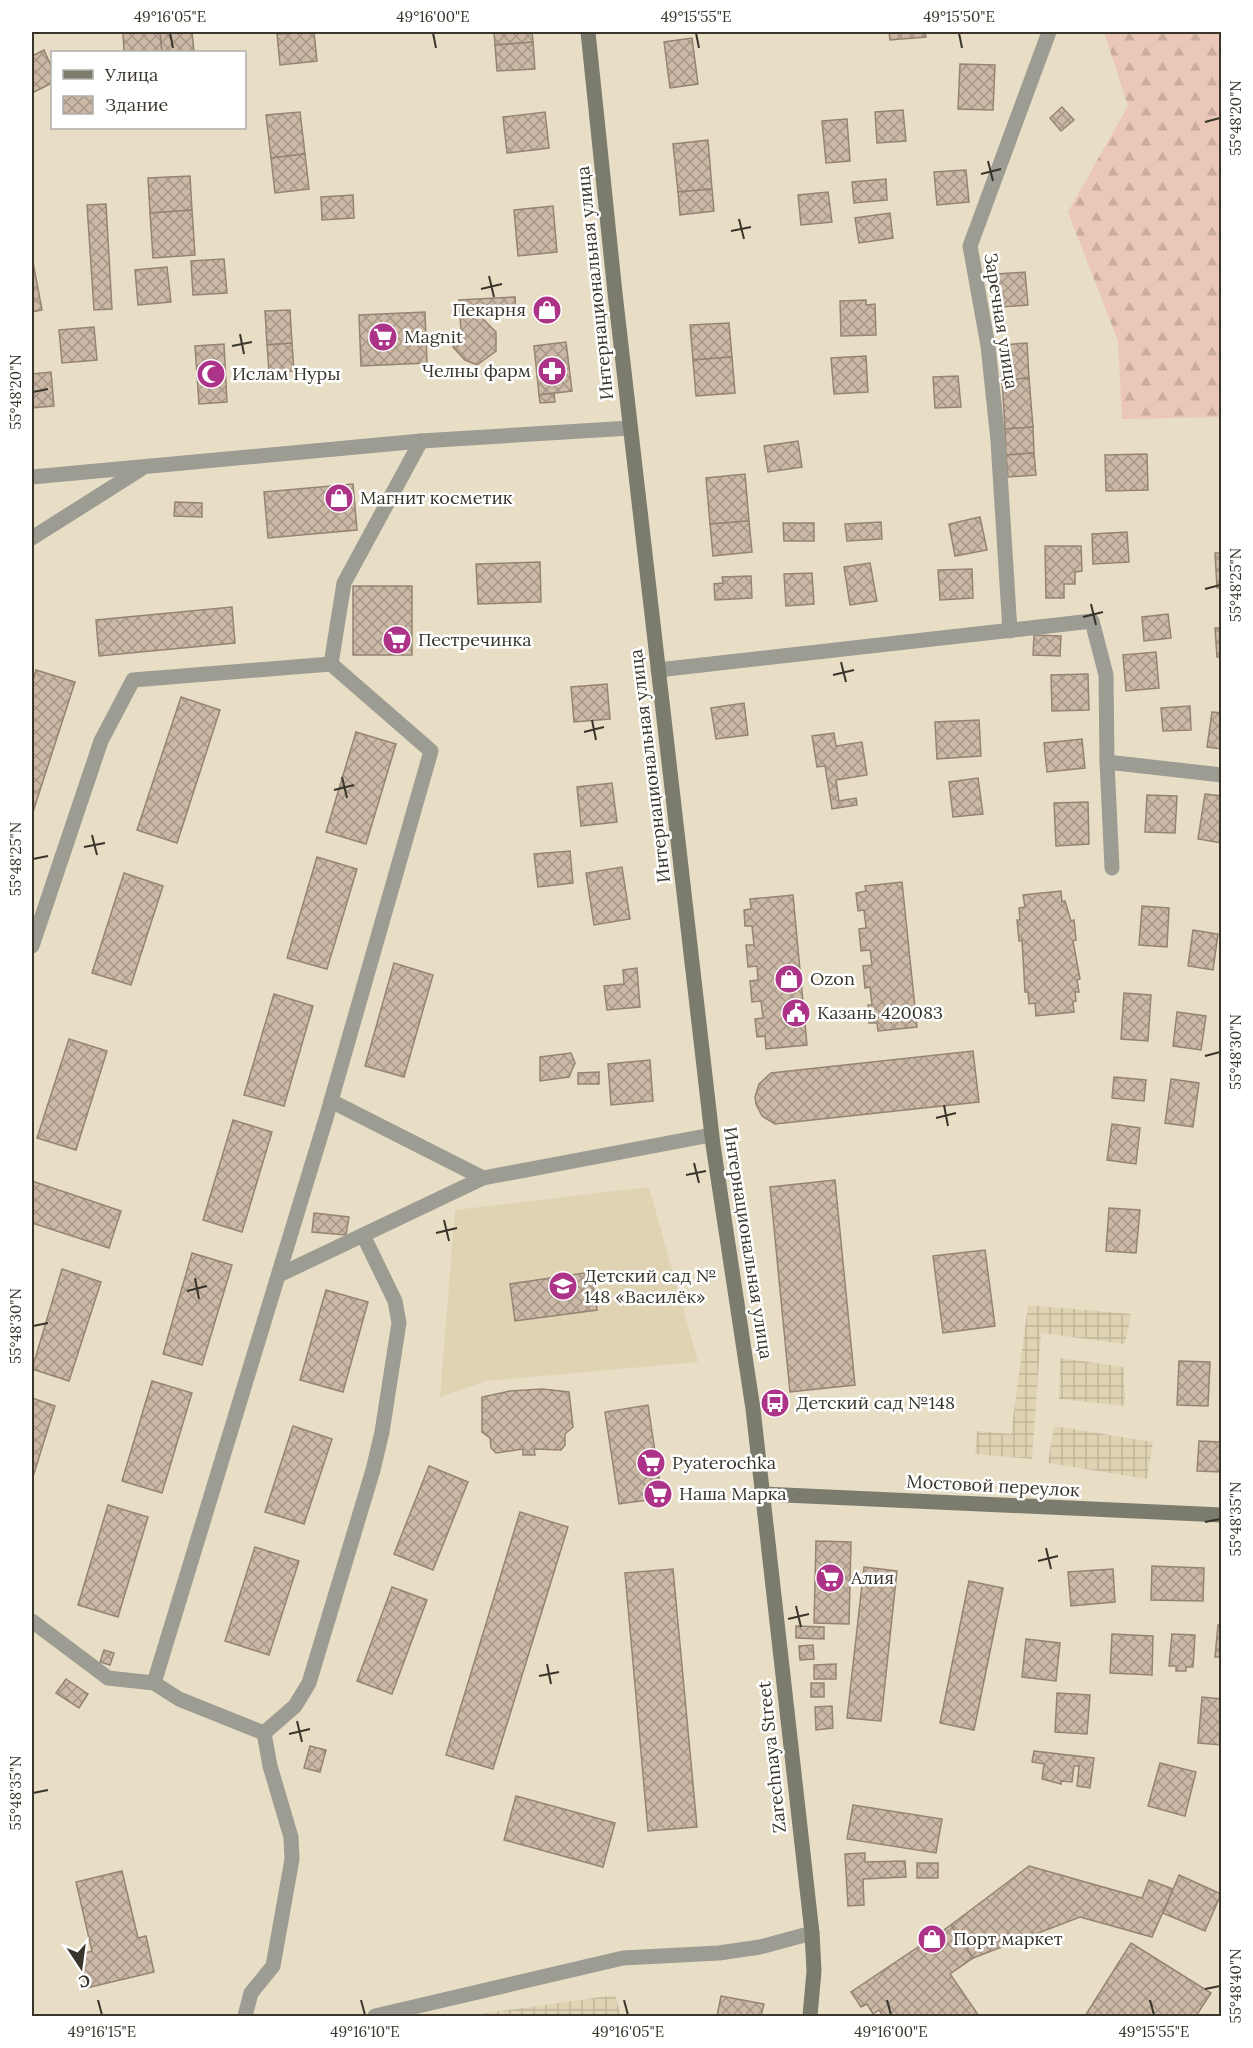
<svg xmlns="http://www.w3.org/2000/svg" width="1253" height="2048" font-family="Lora,serif">
  <style>
    .built { fill: #dfd3b4 }
    .industrial { fill: url(#industrial-grid) }
    .forest { fill: url(#forest-firs) }
    .building { fill: url(#building-cross-hatch); stroke: #968473; stroke-width: 1.5 }
    .lines { fill: none; stroke-linecap: round; stroke-linejoin: round }
    .street { stroke: #9c9c92; stroke-width: 15 }
    .secondary { stroke: #7b7c6d; stroke-width: 15 }
    .ticks { fill: none; stroke: #39352b; stroke-width: 2 }
    .labels { text-anchor: middle; stroke-width: 5; stroke-linejoin: round; paint-order: stroke }
    .street-label { font-size: 18px; fill: #39352b; stroke: #fff }
    .poi-label { font-size: 18px; fill: #39352b; stroke: #fff; text-anchor: start }
    .neatline { fill: none; stroke: #39352b; stroke-width: 2 }
    .ticks-label { font-size: 15px; text-anchor: middle; fill: #39352b }
  </style>
  <defs>
    <pattern id="industrial-grid" width="8" height="8" patternUnits="userSpaceOnUse" patternTransform="scale(1.5)"><rect width="8" height="8" fill="#dfd3b4"/><path d="M0 4h8M4 0v8" fill="none" stroke="#c0b69b"/></pattern>
    <pattern id="forest-firs" width="22" height="20" patternUnits="userSpaceOnUse" patternTransform="scale(1.5)"><rect width="22" height="20" fill="#ebc7b7"/><path d="M5 1l3.5 6h-7zM16 11l3.5 6h-7z" fill="#caac9e"/></pattern>
    <pattern id="building-cross-hatch" width="8" height="8" patternUnits="userSpaceOnUse" patternTransform="scale(1.5)"><rect width="8" height="8" fill="#cbb8a5"/><path d="M0 0l8 8M0 8l8-8" fill="none" stroke="#a69687"/></pattern>
  </defs>
  <rect width="100%" height="100%" fill="#e8dec6"/>
  <!-- built -->
  <polygon class="built" points="649,1187 698,1362 486,1381 440,1397 455,1210"/>
  <!-- industrial -->
  <g class="industrial">
    <polygon points="1028,1305 1131,1314 1125,1344 1041,1333 1032,1459 975,1454 977,1431 1011,1434"/>
    <polygon points="1060,1358 1124,1367 1125,1406 1059,1399"/>
    <polygon points="1054,1426 1153,1442 1147,1479 1048,1463"/>
    <polygon points="615,1995 621,2016 463,2016 465,2016"/>
  </g>
  <!-- forest -->
  <polygon class="forest" points="1104,32 1221,32 1221,417 1122,419 1118,341 1068,212 1128,106"/>
  <!-- building -->
  <g class="building">
    <polygon points="123,32 160,32 162,52 124,52"/>
    <polygon points="160,32 192,32 194,52 162,52"/>
    <polygon points="314,32 317,61 280,65 277,34"/>
    <polygon points="494,32 532,32 533,42 495,45"/>
    <polygon points="889,32 925,32 926,37 890,40"/>
    <polygon points="692,38 698,84 670,88 664,42"/>
    <polygon points="533,42 535,69 497,71 495,45"/>
    <polygon points="44,50 52,68 52,83 32,93 32,56"/>
    <polygon points="960,64 995,65 993,110 958,109"/>
    <polygon points="1062,107 1074,120 1061,131 1050,118"/>
    <polygon points="903,110 906,141 877,143 875,112"/>
    <polygon points="300,112 305,154 271,158 266,115"/>
    <polygon points="545,112 549,148 507,153 503,117"/>
    <polygon points="847,119 850,161 826,163 822,121"/>
    <polygon points="708,140 712,189 678,192 673,144"/>
    <polygon points="305,154 309,189 275,193 271,158"/>
    <polygon points="966,170 969,202 937,205 934,172"/>
    <polygon points="190,176 192,210 150,213 148,178"/>
    <polygon points="886,179 887,200 854,203 852,182"/>
    <polygon points="712,189 714,211 680,215 678,192"/>
    <polygon points="828,192 832,222 801,225 798,195"/>
    <polygon points="353,195 354,218 322,220 321,197"/>
    <polygon points="106,204 112,309 94,310 87,205"/>
    <polygon points="553,206 557,252 518,256 514,210"/>
    <polygon points="192,210 195,255 153,258 150,213"/>
    <polygon points="890,213 893,238 859,243 855,218"/>
    <polygon points="32,257 42,310 32,312"/>
    <polygon points="224,259 227,293 193,295 191,261"/>
    <polygon points="167,267 171,302 138,305 135,270"/>
    <polygon points="1025,272 1028,305 1001,307 998,274"/>
    <polygon points="515,297 516,315 460,318 459,300"/>
    <polygon points="866,300 866,305 875,304 876,335 841,336 840,301"/>
    <polygon points="290,310 292,343 267,345 265,311"/>
    <polygon points="425,312 427,363 361,366 359,315"/>
    <polygon points="481,317 496,332 496,351 477,365 465,360 453,347 461,329 460,318"/>
    <polygon points="729,323 732,357 693,360 690,325"/>
    <polygon points="94,327 97,360 62,363 59,330"/>
    <polygon points="566,342 572,391 539,395 534,346"/>
    <polygon points="292,343 294,371 269,372 267,345"/>
    <polygon points="1027,343 1029,378 1002,380 999,345"/>
    <polygon points="224,344 227,402 199,404 195,346"/>
    <polygon points="866,356 868,392 834,394 831,358"/>
    <polygon points="732,357 735,393 696,396 693,360"/>
    <polygon points="51,372 54,406 32,408 32,374"/>
    <polygon points="958,376 961,407 935,408 933,377"/>
    <polygon points="1029,378 1033,427 1005,429 1002,380"/>
    <polygon points="554,393 555,402 540,403 539,395"/>
    <polygon points="1033,427 1034,453 1006,455 1005,429"/>
    <polygon points="798,441 802,467 768,472 764,446"/>
    <polygon points="1034,453 1036,475 1008,477 1006,455"/>
    <polygon points="1147,454 1148,490 1106,491 1105,455"/>
    <polygon points="745,474 749,521 710,524 706,478"/>
    <polygon points="353,484 357,530 268,538 264,492"/>
    <polygon points="175,502 202,503 202,517 174,516"/>
    <polygon points="980,517 987,550 955,556 949,524"/>
    <polygon points="749,521 752,552 713,556 710,524"/>
    <polygon points="881,522 882,539 847,541 845,524"/>
    <polygon points="783,523 814,523 814,541 784,541"/>
    <polygon points="1127,532 1129,562 1093,564 1092,534"/>
    <polygon points="1045,546 1081,546 1082,571 1075,572 1075,584 1064,584 1064,598 1046,598"/>
    <polygon points="1215,553 1222,553 1222,588 1217,588"/>
    <polygon points="540,562 541,602 478,604 476,564"/>
    <polygon points="870,563 877,601 850,605 844,567"/>
    <polygon points="972,569 973,598 940,600 938,570"/>
    <polygon points="812,573 814,604 786,606 784,574"/>
    <polygon points="751,576 752,598 715,600 714,584 723,583 722,577"/>
    <rect x="353" y="586" width="59" height="69"/>
    <polygon points="232,607 235,643 99,656 96,620"/>
    <polygon points="1168,614 1171,638 1144,641 1142,617"/>
    <polygon points="1215,628 1222,628 1222,657 1217,657"/>
    <polygon points="1034,635 1061,636 1060,656 1033,655"/>
    <polygon points="1156,652 1159,688 1126,691 1123,655"/>
    <polygon points="36,670 75,682 32,815 32,684"/>
    <polygon points="1088,674 1089,710 1052,711 1051,675"/>
    <polygon points="607,684 610,719 574,722 571,687"/>
    <polygon points="181,697 220,710 177,843 137,830"/>
    <polygon points="744,703 748,735 716,739 711,708"/>
    <polygon points="1190,706 1191,730 1163,731 1161,708"/>
    <polygon points="1212,712 1222,713 1222,749 1207,747"/>
    <polygon points="979,720 981,756 937,759 935,722"/>
    <polygon points="356,732 396,744 366,844 326,832"/>
    <polygon points="834,733 836,746 862,742 867,775 836,780 839,801 856,798 857,805 832,809 825,766 817,767 812,736"/>
    <polygon points="1082,739 1085,768 1047,772 1044,743"/>
    <polygon points="978,778 983,814 953,817 949,782"/>
    <polygon points="612,783 617,822 581,826 577,787"/>
    <polygon points="1205,794 1222,796 1222,843 1198,839"/>
    <polygon points="1147,795 1177,796 1175,833 1145,832"/>
    <polygon points="1088,802 1089,844 1056,846 1054,803"/>
    <polygon points="570,851 573,883 538,887 534,854"/>
    <polygon points="317,857 357,869 327,969 287,958"/>
    <polygon points="622,867 630,919 594,925 586,873"/>
    <polygon points="124,873 163,886 131,985 92,973"/>
    <polygon points="902,882 917,1027 878,1031 877,1023 869,1023 868,1005 872,1005 870,987 865,988 863,966 872,965 870,950 861,951 859,929 866,928 864,910 858,911 856,893 866,891 865,886"/>
    <polygon points="1061,891 1062,902 1065,901 1071,921 1074,920 1076,940 1073,941 1080,979 1077,980 1079,992 1075,992 1076,1001 1073,1002 1074,1012 1036,1016 1035,1003 1029,1004 1028,992 1025,992 1022,940 1019,941 1017,920 1020,920 1019,908 1025,907 1023,895"/>
    <polygon points="793,895 807,1045 766,1049 765,1036 757,1037 755,1019 763,1018 761,1001 752,1002 750,981 758,980 757,966 748,967 746,945 754,945 752,926 745,926 744,910 751,909 750,899"/>
    <polygon points="1142,906 1169,908 1167,947 1139,945"/>
    <polygon points="1193,930 1218,934 1213,970 1188,966"/>
    <polygon points="394,963 433,975 404,1077 365,1066"/>
    <polygon points="637,968 640,1007 607,1010 604,986 624,984 623,970"/>
    <polygon points="1124,993 1151,995 1148,1041 1121,1039"/>
    <polygon points="274,994 313,1006 284,1106 244,1095"/>
    <polygon points="1177,1012 1206,1016 1201,1050 1173,1046"/>
    <polygon points="69,1039 107,1051 76,1150 37,1138"/>
    <polygon points="973,1051 979,1102 775,1124 762,1116 756,1104 755,1097 759,1084 771,1073"/>
    <polygon points="571,1053 575,1063 569,1077 540,1081 540,1057"/>
    <polygon points="650,1060 653,1101 611,1105 608,1064"/>
    <polygon points="599,1072 599,1084 578,1084 578,1073"/>
    <polygon points="1114,1077 1146,1080 1144,1101 1112,1098"/>
    <polygon points="1171,1079 1199,1083 1193,1127 1165,1123"/>
    <polygon points="233,1120 272,1132 242,1232 203,1220"/>
    <polygon points="1112,1124 1140,1128 1136,1164 1107,1160"/>
    <polygon points="835,1180 855,1385 790,1392 770,1187"/>
    <polygon points="32,1181 121,1211 109,1248 32,1223"/>
    <polygon points="1109,1208 1140,1210 1136,1253 1106,1251"/>
    <polygon points="314,1213 349,1217 346,1235 312,1232"/>
    <polygon points="985,1250 995,1326 943,1333 933,1256"/>
    <polygon points="192,1253 232,1265 202,1365 163,1354"/>
    <polygon points="62,1269 101,1282 69,1381 32,1369"/>
    <polygon points="591,1272 597,1310 515,1321 510,1284"/>
    <polygon points="326,1290 368,1302 343,1392 300,1380"/>
    <polygon points="1179,1361 1210,1362 1208,1406 1177,1405"/>
    <polygon points="152,1381 192,1393 162,1493 122,1481"/>
    <polygon points="542,1389 569,1392 573,1427 565,1434 565,1445 561,1450 534,1449 535,1455 523,1455 523,1449 496,1453 491,1448 490,1438 482,1432 482,1397 510,1391"/>
    <polygon points="32,1398 55,1406 32,1480"/>
    <polygon points="648,1405 662,1498 619,1504 605,1412"/>
    <polygon points="293,1426 332,1439 304,1524 265,1512"/>
    <polygon points="1199,1441 1222,1442 1222,1472 1197,1471"/>
    <polygon points="429,1466 468,1482 433,1570 394,1554"/>
    <polygon points="108,1505 148,1517 118,1617 78,1605"/>
    <polygon points="520,1512 568,1527 493,1769 446,1755"/>
    <polygon points="816,1541 851,1542 849,1624 814,1623"/>
    <polygon points="255,1547 299,1561 269,1655 225,1641"/>
    <polygon points="1152,1566 1204,1568 1203,1601 1151,1600"/>
    <polygon points="864,1567 897,1571 881,1721 847,1718"/>
    <polygon points="673,1569 697,1827 648,1831 625,1573"/>
    <polygon points="1113,1569 1115,1602 1071,1606 1068,1572"/>
    <polygon points="969,1581 1003,1588 974,1730 940,1723"/>
    <polygon points="392,1587 427,1600 392,1694 357,1681"/>
    <polygon points="1218,1625 1222,1625 1222,1657 1215,1657"/>
    <polygon points="796,1626 824,1627 824,1639 796,1638"/>
    <polygon points="1112,1634 1153,1636 1152,1675 1110,1673"/>
    <polygon points="1172,1634 1195,1635 1193,1667 1186,1667 1186,1671 1176,1671 1176,1666 1169,1666"/>
    <polygon points="1026,1639 1060,1643 1056,1681 1022,1677"/>
    <polygon points="813,1645 814,1659 800,1660 799,1646"/>
    <polygon points="104,1650 114,1653 110,1665 100,1662"/>
    <polygon points="836,1664 836,1679 814,1679 814,1665"/>
    <polygon points="66,1679 88,1694 79,1708 56,1693"/>
    <rect x="811" y="1683" width="13" height="14"/>
    <polygon points="1057,1693 1090,1695 1087,1734 1055,1732"/>
    <polygon points="1202,1697 1222,1699 1222,1745 1198,1743"/>
    <polygon points="832,1706 833,1728 816,1730 815,1707"/>
    <polygon points="310,1746 326,1750 320,1772 304,1768"/>
    <polygon points="1034,1751 1094,1758 1090,1788 1077,1786 1079,1766 1074,1766 1072,1782 1061,1781 1061,1784 1042,1779 1044,1764 1032,1762"/>
    <polygon points="1160,1763 1196,1772 1185,1816 1148,1806"/>
    <polygon points="516,1796 615,1823 603,1867 504,1840"/>
    <polygon points="853,1805 942,1819 936,1853 847,1839"/>
    <polygon points="865,1853 865,1862 905,1861 906,1877 863,1879 864,1905 848,1906 845,1854"/>
    <rect x="917" y="1863" width="21" height="15"/>
    <polygon points="1029,1866 1142,1898 1149,1880 1173,1889 1152,1937 1080,1917 973,1958 951,1925"/>
    <polygon points="122,1871 138,1938 146,1936 154,1972 86,1988 78,1955 92,1951 76,1882"/>
    <polygon points="1179,1875 1221,1894 1205,1931 1163,1913"/>
    <polygon points="951,1925 973,1958 950,1974 979,2016 883,2016 879,2010 873,2014 867,2004 861,2007 851,1992"/>
    <polygon points="1131,1943 1211,1993 1196,2016 1085,2016"/>
    <polygon points="721,1996 764,2004 761,2016 717,2016"/>
  </g>
  <g class="lines">
    <!-- street -->
    <g class="street">
      <polyline points="32,477 421,441 630,428"/>
      <polyline points="32,538 141,469"/>
      <polyline points="1010,631 998,441 988,346 970,246 1049,32"/>
      <polyline points="331,664 344,583 421,441"/>
      <polyline points="658,670 1092,621 1106,675 1107,762 1112,868"/>
      <polyline points="1107,762 1222,775"/>
      <polyline points="32,946 101,741 133,680 331,664 431,751 327,1115 154,1683"/>
      <polyline points="331,1101 483,1178 711,1135"/>
      <polyline points="279,1275 483,1178"/>
      <polyline points="32,1621 108,1678 154,1683 179,1699 264,1733"/>
      <polyline points="264,1733 295,1706 309,1683 373,1470 382,1432 399,1323 395,1301 363,1235"/>
      <polyline points="245,2016 251,1993 273,1966 292,1859 291,1837 270,1766 264,1733"/>
      <polyline points="375,2016 623,1958 719,1953 760,1947 812,1933"/>
    </g>
    <!-- secondary -->
    <g class="secondary">
      <polyline points="588,32 615,293 713,1145 753,1409 812,1933 814,1971 810,2016"/>
      <polyline points="763,1494 1222,1515"/>
    </g>
  </g>
  <!-- ticks -->
  <path class="ticks" d="M170 33 173 48M433 33 436 48M696 33 699 48M959 33 962 48M1205 122 1220 118M988 161 993 181M981 174 1001 169M739 219 744 239M731 231 751 227M489 276 494 297M481 289 502 284M240 334 244 354M232 346 252 342M33 392 48 389M1205 589 1220 585M1091 604 1096 625M1083 617 1103 612M841 662 846 682M833 675 854 670M592 720 596 740M584 732 604 727M342 777 347 798M334 790 354 785M92 835 97 855M84 847 105 843M33 859 48 856M1205 1056 1220 1052M944 1105 948 1126M936 1118 956 1113M694 1163 699 1183M686 1175 706 1171M444 1220 449 1241M436 1233 457 1228M195 1278 199 1299M187 1291 207 1286M33 1326 48 1323M1205 1522 1220 1519M1046 1548 1051 1569M1038 1561 1058 1556M796 1606 801 1627M788 1619 809 1614M547 1664 551 1684M539 1676 559 1672M297 1721 302 1742M289 1734 310 1729M33 1793 48 1790M1205 1989 1220 1986M98 2000 102 2015M361 2000 365 2015M624 2000 628 2015M887 2000 891 2015M1150 2000 1154 2015"/>
  <!-- icons -->
  <defs>
    <g id="shop-disc" transform="scale(1.5)"><circle r="9.5" fill="#ad3388" stroke="#fff"/><path d="M-5-2.5h2.3a2.7 3.5 0 0 1 5.4 0H5L5.5 6h-11ZM-1.5-2.5h3a1.5 2.3 0 0 0-3 0Z" fill="#fff"/></g>
    <g id="supermarket-disc" transform="scale(1.5)"><circle r="9.5" fill="#ad3388" stroke="#fff"/><path d="M-6-5.5h2.5l.6 2H6L4.5 2H-2.5L-4.4-4H-6ZM-1.5 3.2a1.3 1.3 0 1 0 .1 0ZM3 3.2a1.3 1.3 0 1 0 .1 0Z" fill="#fff"/></g>
    <g id="pharmacy-disc" transform="scale(1.5)"><circle r="9.5" fill="#ad3388" stroke="#fff"/><path d="M-2-6h4v4h4v4h-4v4h-4v-4h-4v-4h4Z" fill="#fff"/></g>
    <g id="mosque-disc" transform="scale(1.5)"><circle r="9.5" fill="#ad3388" stroke="#fff"/><path d="M3.5-4.9A6 6 0 1 0 3.5 4.9A5 5 0 1 1 3.5-4.9Z" fill="#fff"/></g>
    <g id="civic-disc" transform="scale(1.5)"><circle r="9.5" fill="#ad3388" stroke="#fff"/><path d="M-.6-6.5H3V-4.5H.6V-3L4-1V1h2V6H-6V1h2V-1L-.6-3ZM-1.2 2.5V6h2.4V2.5Z" fill="#fff"/></g>
    <g id="school-disc" transform="scale(1.5)"><circle r="9.5" fill="#ad3388" stroke="#fff"/><path d="M0-5L7-2L0 1L-7-2ZM-4 1L0 2.5L4 1V4Q0 6-4 4Z" fill="#fff"/></g>
    <g id="bus-disc" transform="scale(1.5)"><circle r="9.5" fill="#ad3388" stroke="#fff"/><path d="M-5-6H5V4H4V6H2V4H-2V6H-4V4H-5ZM-3.5-4V0h7V-4ZM-3.5 1.2v1.5H-2V1.2ZM2 1.2v1.5H3.5V1.2Z" fill="#fff"/></g>
  </defs>
  <g fill-rule="evenodd">
    <use href="#shop-disc" x="547" y="310"/>
    <use href="#supermarket-disc" x="383" y="337"/>
    <use href="#pharmacy-disc" x="552" y="371"/>
    <use href="#mosque-disc" x="211" y="374"/>
    <use href="#shop-disc" x="339" y="498"/>
    <use href="#supermarket-disc" x="397" y="640"/>
    <use href="#shop-disc" x="789" y="979"/>
    <use href="#civic-disc" x="796" y="1013"/>
    <use href="#school-disc" x="563" y="1286"/>
    <use href="#bus-disc" x="775" y="1403"/>
    <use href="#supermarket-disc" x="651" y="1463"/>
    <use href="#supermarket-disc" x="658" y="1494"/>
    <use href="#supermarket-disc" x="830" y="1578"/>
    <use href="#shop-disc" x="932" y="1939"/>
  </g>
  <g class="labels">
    <!-- street labels -->
    <g class="street-label">
      <text transform="translate(595 283) rotate(-96)" y="6">Интернациональная улица</text>
      <text transform="translate(1001 321) rotate(81)" y="6">Заречная улица</text>
      <text transform="translate(650 766) rotate(-97)" y="6">Интернациональная улица</text>
      <text transform="translate(748 1243) rotate(81)" y="6">Интернациональная улица</text>
      <text transform="translate(993 1486) rotate(3)" y="6">Мостовой переулок</text>
      <text transform="translate(772 1757) rotate(-96)" y="6">Zarechnaya Street</text>
    </g>
    <!-- poi labels -->
    <g class="poi-label">
      <text x="526" y="316" text-anchor="end">Пекарня</text>
      <text x="404" y="343">Magnit</text>
      <text x="531" y="377" text-anchor="end">Челны фарм</text>
      <text x="232" y="380">Ислам Нуры</text>
      <text x="360" y="504">Магнит косметик</text>
      <text x="418" y="646">Пестречинка</text>
      <text x="810" y="985">Ozon</text>
      <text x="817" y="1019">Казань 420083</text>
      <text x="584" y="1282">Детский сад №<tspan x="584" dy="21">148 «Василёк»</tspan></text>
      <text x="796" y="1409">Детский сад №148</text>
      <text x="672" y="1469">Pyaterochka</text>
      <text x="679" y="1500">Наша Марка</text>
      <text x="851" y="1584">Алия</text>
      <text x="953" y="1945">Порт маркет</text>
    </g>
  </g>
  <!-- border -->
  <rect width="1253" height="2048" fill="none" stroke="#ffffff" stroke-width="66"/>
  <!-- legend -->
  <rect x="51" y="51" width="195" height="78" fill="#ffffff" stroke="#b0aeaa" stroke-width="1.5"/>
  <rect x="63" y="70" width="30" height="9" fill="#7b7c6d" stroke="#b0aeaa" stroke-width="1.5"/>
  <text x="105" y="81" font-size="18" fill="#39352b">Улица</text>
  <rect x="63" y="96" width="30" height="18" fill="url(#building-cross-hatch)" stroke="#b0aeaa" stroke-width="1.5"/>
  <text x="105" y="111" font-size="18" fill="#39352b">Здание</text>
  <!-- north arrow -->
  <g transform="translate(81 1967) rotate(167)" stroke="#ffffff" stroke-width="4.5" paint-order="stroke">
  <path d="M0-4.5L10 22L0 15L-10 22Z" fill="#39352b"/>
  <text y="-9" font-size="16" font-weight="bold" text-anchor="middle" fill="#39352b">С</text>
  </g>
  <rect x="33" y="33" width="1187" height="1982" class="neatline"/>
  <g class="ticks-label">
    <text x="170" y="22">49°16'05"E</text>
    <text x="433" y="22">49°16'00"E</text>
    <text x="696" y="22">49°15'55"E</text>
    <text x="959" y="22">49°15'50"E</text>
    <text transform="translate(1236 118) rotate(-90)" y="5">55°48'20"N</text>
    <text transform="translate(16 392) rotate(-90)" y="5">55°48'20"N</text>
    <text transform="translate(1236 585) rotate(-90)" y="5">55°48'25"N</text>
    <text transform="translate(16 859) rotate(-90)" y="5">55°48'25"N</text>
    <text transform="translate(1236 1052) rotate(-90)" y="5">55°48'30"N</text>
    <text transform="translate(16 1326) rotate(-90)" y="5">55°48'30"N</text>
    <text transform="translate(1236 1519) rotate(-90)" y="5">55°48'35"N</text>
    <text transform="translate(16 1793) rotate(-90)" y="5">55°48'35"N</text>
    <text transform="translate(1236 1986) rotate(-90)" y="5">55°48'40"N</text>
    <text x="102" y="2037">49°16'15"E</text>
    <text x="365" y="2037">49°16'10"E</text>
    <text x="628" y="2037">49°16'05"E</text>
    <text x="891" y="2037">49°16'00"E</text>
    <text x="1154" y="2037">49°15'55"E</text>
  </g>
</svg>
